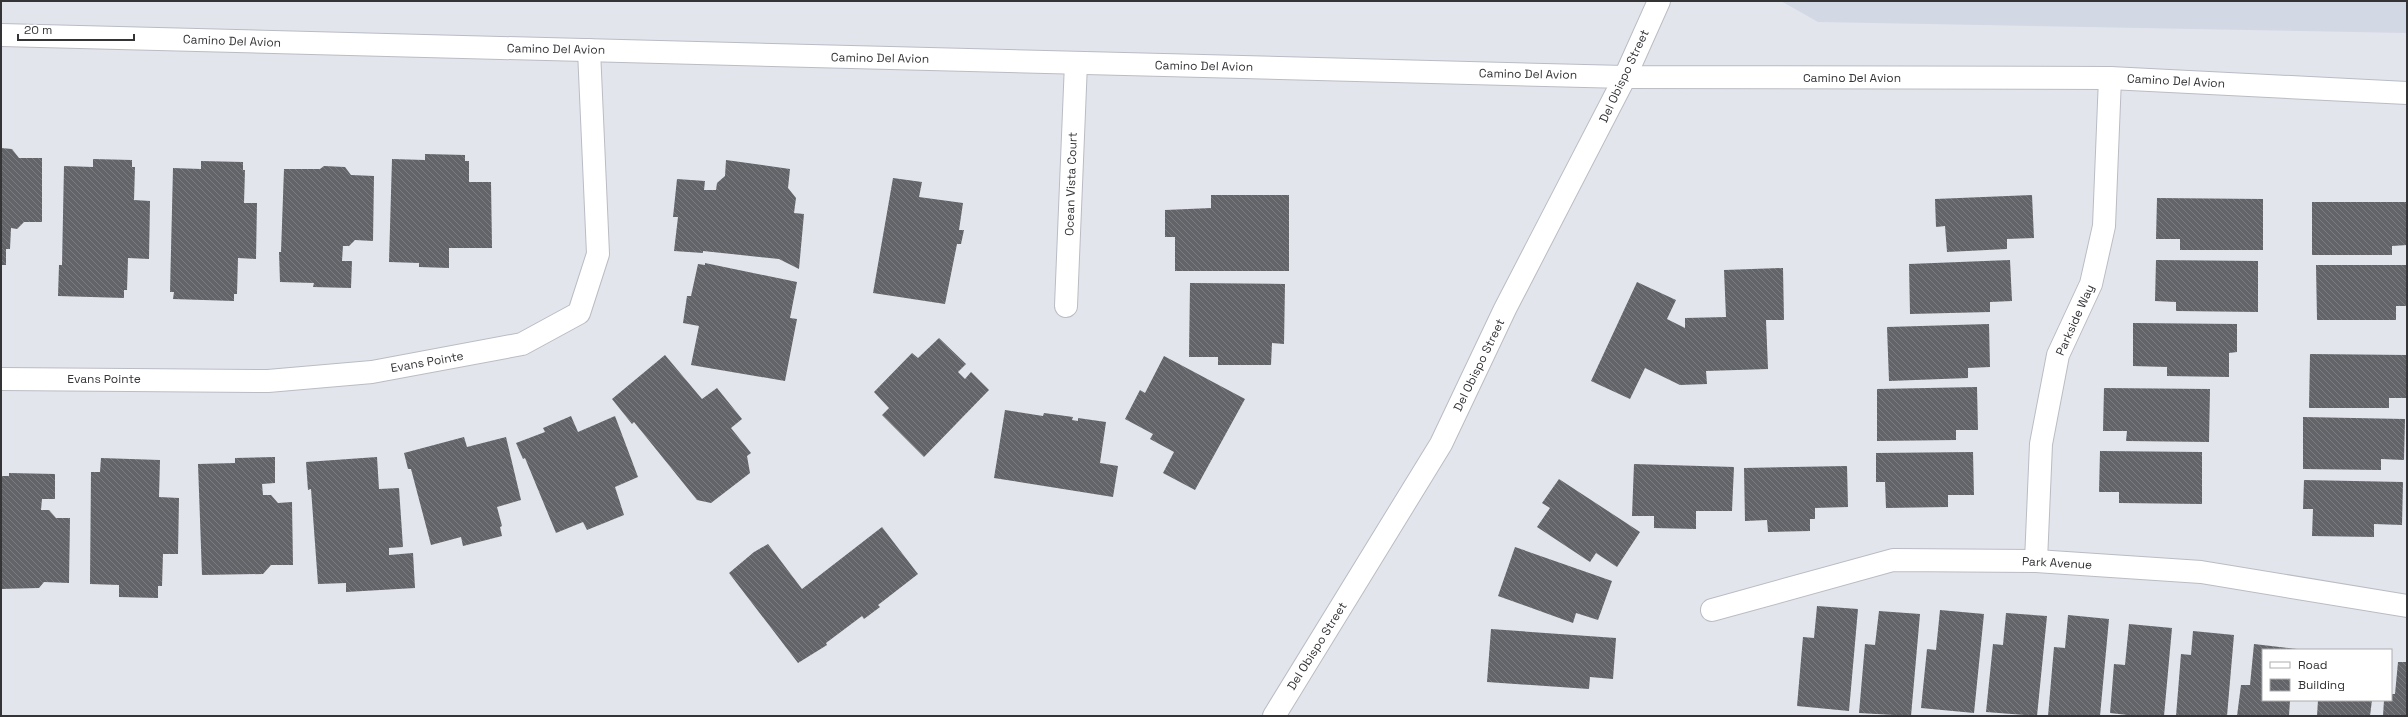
<svg xmlns="http://www.w3.org/2000/svg" width="2408" height="717" font-family="'Space Grotesk',sans-serif">
  <style>
    .built { fill: #d3d8e5 }
    .building { fill: url(#building-back-hatch) }
    .lines { fill: none; stroke-linecap: round; stroke-linejoin: round }
    .minor-casing { stroke: #babcc4; stroke-width: 24 }
    .major-casing { stroke: #babcc4; stroke-width: 24 }
    .minor { stroke: #fff; stroke-width: 22 }
    .major { stroke: #fff; stroke-width: 22 }
    .labels { text-anchor: middle; stroke-width: 4; stroke-linejoin: round; paint-order: stroke }
    .street-label { font-size: 12px; fill: #343437; stroke: #fff }
  </style>
  <defs>
    <pattern id="building-back-hatch" width="6" height="6" patternUnits="userSpaceOnUse"><rect width="6" height="6" fill="#62646a"/><path d="M-1 5l2 2M0 0l6 6M5-1l2 2" fill="none" stroke="#7a7c80"/></pattern>
  </defs>
  <rect width="100%" height="100%" fill="#e3e5ed"/>
  <!-- built -->
  <polygon class="built" points="1781,1 2407,1 2407,33 1818,22"/>
  <!-- building -->
  <g class="building">
    <polygon points="1,148 12,149 19,158 42,158 42,222 24,222 17,229 11,228 10,249 6,249 6,265 1,265"/>
    <polygon points="425,154 465,155 465,161 469,161 469,182 491,182 492,248 449,248 449,268 419,267 419,263 389,262 392,159 425,160"/>
    <polygon points="93,159 132,160 132,167 135,167 134,200 150,201 149,259 128,258 127,290 124,290 124,298 58,296 59,265 62,265 64,166 93,167"/>
    <polygon points="726,160 790,169 788,188 796,198 794,213 804,214 799,269 779,259 703,251 703,253 674,251 678,217 673,217 677,179 705,181 704,190 716,190 717,183 725,176"/>
    <polygon points="201,161 243,162 243,170 245,170 244,203 257,203 256,259 238,258 237,294 234,294 234,301 173,299 174,292 170,292 173,168 201,169"/>
    <polygon points="324,166 345,167 351,175 374,176 373,241 355,240 349,246 343,246 342,261 352,261 351,288 313,287 314,283 280,282 279,252 281,252 284,169 320,169"/>
    <polygon points="893,178 922,182 919,197 963,203 959,230 964,230 961,244 957,244 945,304 873,293"/>
    <polygon points="1211,195 1289,195 1289,271 1175,271 1175,237 1165,237 1165,210 1211,208"/>
    <polygon points="2032,195 2034,238 2007,239 2007,249 1947,252 1945,226 1936,227 1935,199"/>
    <polygon points="2157,198 2263,199 2263,250 2180,250 2180,239 2156,239"/>
    <polygon points="2312,202 2407,202 2407,245 2392,246 2392,255 2312,255"/>
    <polygon points="2010,260 2012,301 1990,302 1990,312 1910,314 1909,264"/>
    <polygon points="2156,260 2258,261 2258,312 2176,311 2176,302 2155,301"/>
    <polygon points="705,263 797,282 790,318 797,319 785,381 691,365 699,326 683,323 687,296 691,296 698,264 705,265"/>
    <polygon points="2316,265 2407,265 2407,306 2396,306 2396,320 2317,320"/>
    <polygon points="1783,268 1784,320 1766,320 1768,369 1706,371 1707,384 1680,385 1645,368 1630,399 1591,381 1637,282 1676,300 1667,319 1685,328 1685,318 1726,317 1724,270"/>
    <polygon points="1190,283 1285,284 1284,344 1272,343 1271,365 1218,365 1218,357 1189,357"/>
    <polygon points="2133,323 2237,324 2237,352 2229,353 2229,377 2167,376 2167,367 2133,366"/>
    <polygon points="1989,324 1990,367 1968,368 1968,378 1889,381 1887,327"/>
    <polygon points="939,338 966,364 958,372 965,379 971,372 989,390 924,457 882,415 889,408 874,392 912,353 918,358"/>
    <polygon points="2310,354 2407,355 2407,398 2389,398 2389,408 2309,408"/>
    <polygon points="665,355 702,399 717,388 742,419 731,428 751,453 747,456 750,473 711,503 697,500 634,422 632,424 612,399"/>
    <polygon points="1164,356 1245,399 1195,490 1163,473 1174,452 1150,439 1153,434 1125,419 1140,390 1145,393"/>
    <polygon points="1977,387 1978,430 1956,430 1956,440 1877,441 1877,389"/>
    <polygon points="2104,388 2210,389 2209,442 2126,441 2127,431 2103,431"/>
    <polygon points="1005,410 1043,416 1044,413 1073,417 1072,420 1078,421 1078,418 1106,422 1100,463 1118,466 1113,497 994,478"/>
    <polygon points="571,416 578,432 615,416 638,477 615,487 624,515 587,530 583,522 556,533 525,458 523,459 516,443 545,432 543,428"/>
    <polygon points="2303,417 2405,419 2404,460 2381,459 2381,470 2303,469"/>
    <polygon points="464,437 467,447 506,437 521,500 497,507 502,526 500,527 502,536 463,546 461,537 431,545 411,469 408,469 404,453"/>
    <polygon points="2100,451 2202,452 2202,504 2119,503 2119,492 2099,492"/>
    <polygon points="1973,452 1974,495 1948,495 1948,507 1886,508 1885,482 1876,482 1876,453"/>
    <polygon points="275,457 275,483 262,484 263,495 271,495 278,503 292,502 293,565 271,565 263,574 202,575 198,464 235,463 235,458"/>
    <polygon points="377,457 379,489 399,488 403,547 389,548 389,555 413,553 415,588 346,592 346,583 318,584 311,489 308,490 306,462"/>
    <polygon points="101,458 160,460 159,497 179,498 178,554 163,554 162,586 158,586 158,598 119,597 119,585 90,584 91,472 100,472"/>
    <polygon points="1634,464 1734,467 1732,511 1696,511 1696,529 1654,528 1654,516 1632,516"/>
    <polygon points="1847,466 1848,507 1815,508 1815,519 1810,519 1810,531 1768,532 1767,520 1745,521 1744,468"/>
    <polygon points="9,473 55,474 55,499 42,499 41,510 49,510 56,518 70,518 69,583 44,582 39,588 1,589 1,476 9,476"/>
    <polygon points="1559,479 1640,532 1617,567 1596,553 1590,562 1537,527 1550,508 1542,503"/>
    <polygon points="2304,480 2403,482 2402,525 2374,524 2374,537 2312,536 2313,509 2303,509"/>
    <polygon points="882,527 918,574 878,605 880,607 864,619 862,616 826,643 827,645 798,663 729,573 754,552 768,544 802,589"/>
    <polygon points="1515,547 1612,581 1598,620 1576,613 1573,623 1498,596"/>
    <polygon points="1817,606 1858,609 1849,711 1797,706 1803,637 1814,638"/>
    <polygon points="1940,610 1984,614 1974,713 1921,708 1927,649 1936,650"/>
    <polygon points="1879,611 1920,614 1911,716 1859,713 1865,644 1875,645"/>
    <polygon points="2006,613 2047,616 2037,716 1986,712 1993,644 2003,645"/>
    <polygon points="2068,615 2109,619 2100,716 2048,716 2054,647 2065,648"/>
    <polygon points="2129,624 2172,628 2164,716 2136,716 2110,713 2114,664 2125,665"/>
    <polygon points="1491,629 1616,638 1613,679 1590,677 1589,689 1487,682"/>
    <polygon points="2193,631 2234,635 2227,716 2176,716 2181,654 2191,655"/>
    <polygon points="2254,644 2297,649 2263,650 2263,700 2290,700 2289,716 2237,716 2241,685 2250,685"/>
    <polygon points="2398,662 2407,662 2407,716 2383,716 2384,700 2391,700 2391,694 2395,694"/>
    <polygon points="2318,700 2372,700 2370,716 2317,716"/>
  </g>
  <g class="lines">
    <!-- minor casing -->
    <g class="minor-casing">
      <g id="minor">
        <polyline points="1066,306 1076,63"/>
        <polyline points="1,379 268,381 372,372 522,344 579,313 598,254 589,50"/>
        <polyline points="2036,561 2041,444 2058,355 2091,284 2104,226 2110,78"/>
        <polyline points="1712,610 1893,560 2036,561 2201,572 2407,606"/>
      </g>
    </g>
    <!-- major casing -->
    <g class="major-casing">
      <g id="major">
        <polyline points="1,35 1625,77 2110,78 2407,93"/>
        <polyline points="1274,716 1441,444 1505,309 1625,77 1659,1"/>
      </g>
    </g>
    <!-- minor -->
    <use href="#minor" class="minor"/>
    <!-- major -->
    <use href="#major" class="major"/>
  </g>
  <g class="labels">
    <!-- street labels -->
    <g class="street-label">
      <text transform="translate(232 41) rotate(2)" y="4">Camino Del Avion</text>
      <text transform="translate(556 49) rotate(1)" y="4">Camino Del Avion</text>
      <text transform="translate(880 58) rotate(1)" y="4">Camino Del Avion</text>
      <text transform="translate(1204 66) rotate(1)" y="4">Camino Del Avion</text>
      <text transform="translate(1528 74) rotate(1)" y="4">Camino Del Avion</text>
      <text transform="translate(1624 76) rotate(-65)" y="4">Del Obispo Street</text>
      <text x="1852" y="82">Camino Del Avion</text>
      <text transform="translate(2176 81) rotate(3)" y="4">Camino Del Avion</text>
      <text transform="translate(1071 184) rotate(-88)" y="4">Ocean Vista Court</text>
      <text transform="translate(2075 320) rotate(-66)" y="4">Parkside Way</text>
      <text transform="translate(427 362) rotate(-10)" y="4">Evans Pointe</text>
      <text transform="translate(1479 365) rotate(-64)" y="4">Del Obispo Street</text>
      <text x="104" y="383">Evans Pointe</text>
      <text transform="translate(2057 563) rotate(3)" y="4">Park Avenue</text>
      <text transform="translate(1317 646) rotate(-58)" y="4">Del Obispo Street</text>
    </g>
  </g>
  <!-- border -->
  <rect width="2408" height="717" fill="none" stroke="#343437" stroke-width="4"/>
  <!-- legend -->
  <rect x="2262" y="649" width="130" height="52" fill="#ffffff" stroke="#aeaeaf"/>
  <rect x="2270" y="662" width="20" height="6" fill="#ffffff" stroke="#aeaeaf"/>
  <text x="2298" y="669" font-size="12" fill="#343437">Road</text>
  <rect x="2270" y="679" width="20" height="12" fill="url(#building-back-hatch)" stroke="#aeaeaf"/>
  <text x="2298" y="689" font-size="12" fill="#343437">Building</text>
  <!-- scale -->
  <path d="M18 34v6h116v-6" fill="none" stroke="#343437" stroke-width="2"/>
  <text x="24" y="34" font-size="12" fill="#343437" stroke="#ffffff" stroke-width="3" paint-order="stroke">20 m</text>
</svg>
